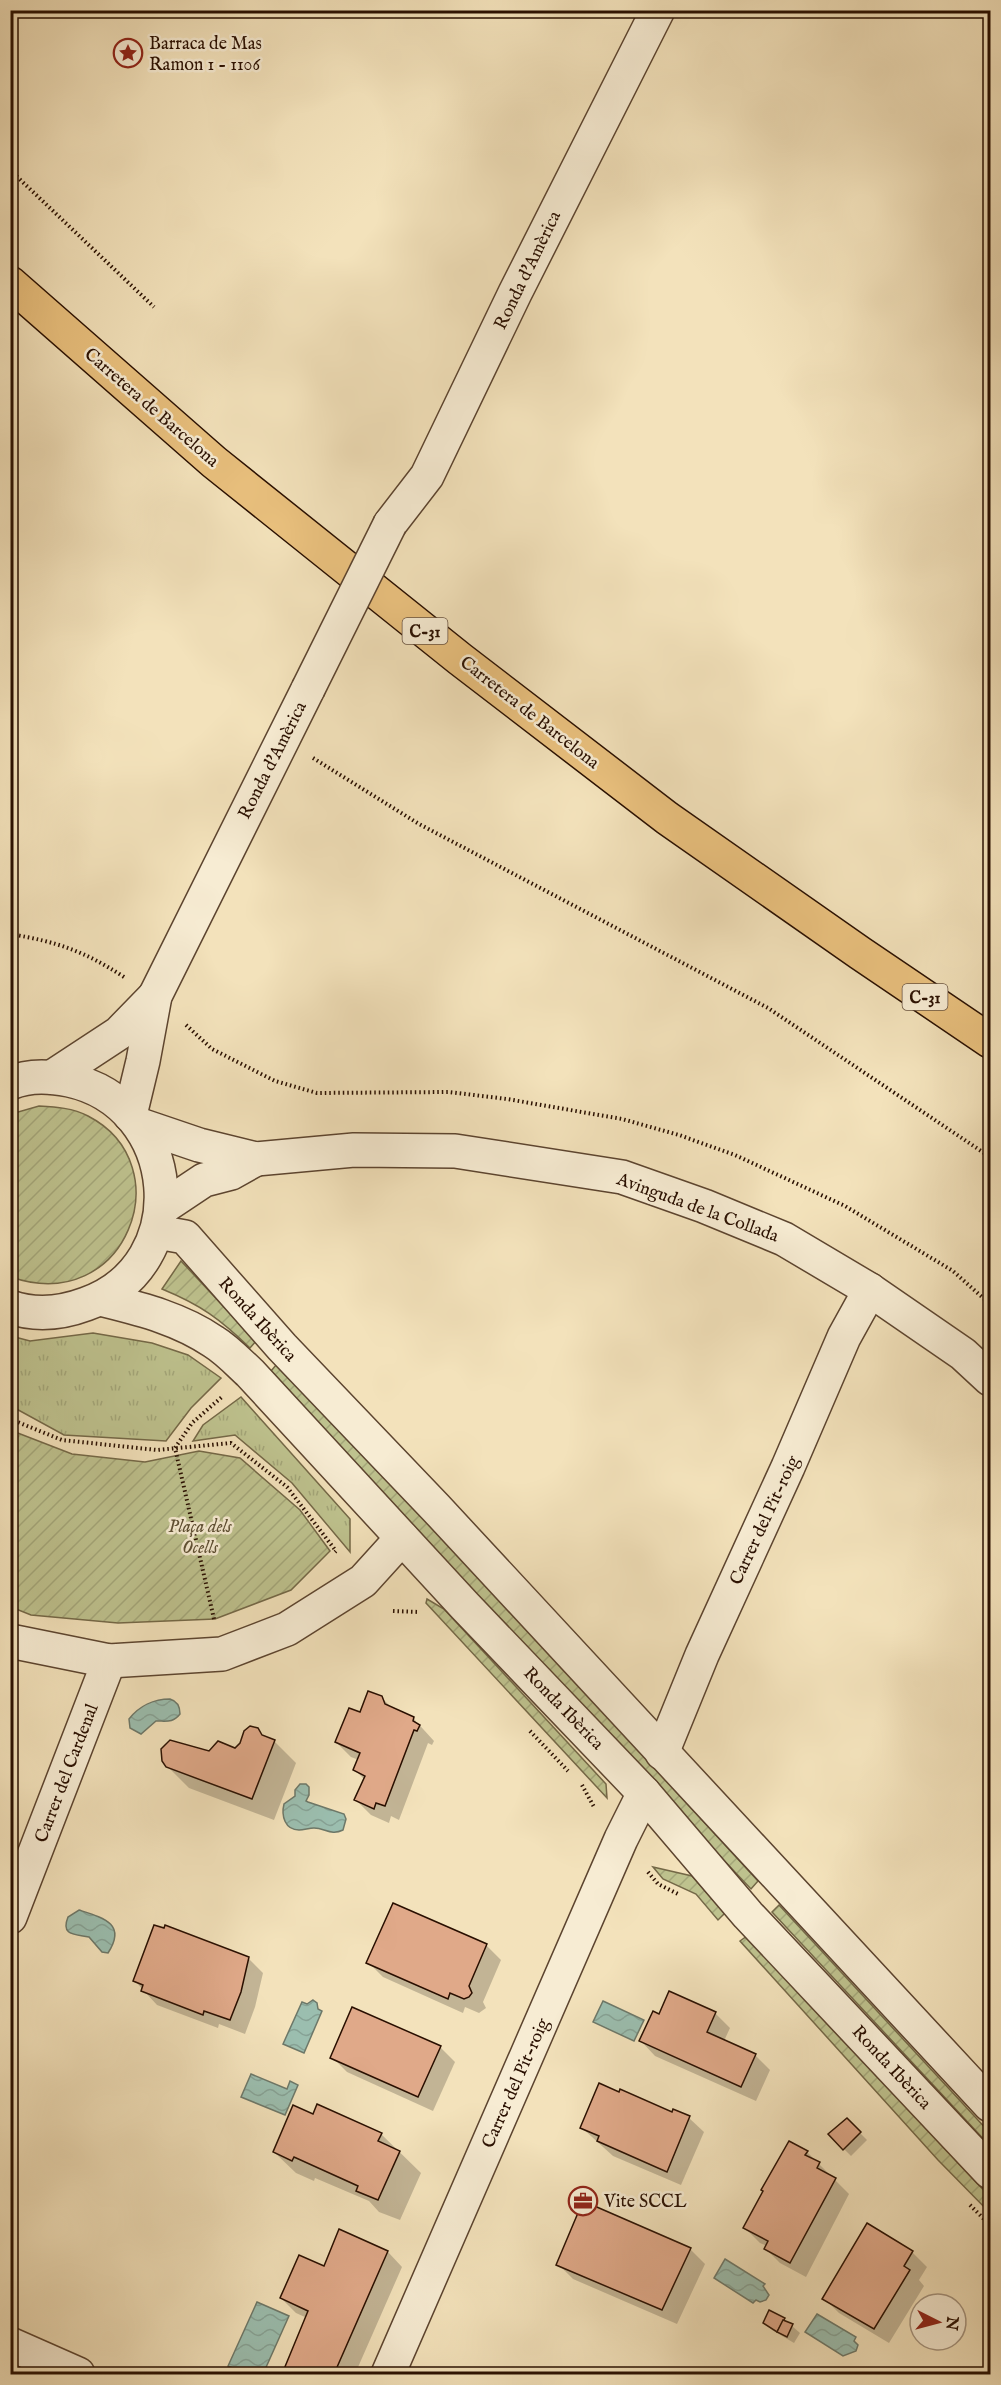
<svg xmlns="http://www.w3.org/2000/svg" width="1001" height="2385" font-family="'IM FELL English',serif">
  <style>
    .grass { fill: url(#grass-tufts); stroke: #746847; stroke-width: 1.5 }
    .garden { fill: url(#garden-furrows); stroke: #746847; stroke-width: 1.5 }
    .water { fill: url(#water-waves); stroke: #6d7869; stroke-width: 1.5 }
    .shadow { fill: #0003 }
    .building { fill: #e0a989; stroke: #290f00; stroke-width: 1.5 }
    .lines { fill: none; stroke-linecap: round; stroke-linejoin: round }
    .street-casing { stroke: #5c442f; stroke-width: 36 }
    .highway-casing { stroke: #290f00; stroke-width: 36 }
    .path { stroke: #290f00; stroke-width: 4; stroke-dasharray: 1.5 3; stroke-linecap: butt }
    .street { stroke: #f7ecd3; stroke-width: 33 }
    .highway { stroke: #eac17e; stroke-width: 33 }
    .street-bridge-casing { stroke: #5c442f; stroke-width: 36; stroke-linecap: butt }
    .street-bridge { stroke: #f7ecd3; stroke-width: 33 }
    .labels { text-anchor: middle; stroke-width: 5; stroke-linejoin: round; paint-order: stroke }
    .shield { fill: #f7ecd3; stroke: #67513f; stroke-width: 1.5 }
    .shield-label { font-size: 16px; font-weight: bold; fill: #290f00 }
    .poi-label { font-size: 18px; fill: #290f00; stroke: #f7ecd3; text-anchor: start }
    .street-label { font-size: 18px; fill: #290f00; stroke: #f7ecd3 }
    .park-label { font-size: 18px; font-style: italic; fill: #5d4e32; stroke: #f7ecd3 }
  </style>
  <defs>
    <pattern id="grass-tufts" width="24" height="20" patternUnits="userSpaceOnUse" patternTransform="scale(1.5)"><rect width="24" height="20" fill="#bec28e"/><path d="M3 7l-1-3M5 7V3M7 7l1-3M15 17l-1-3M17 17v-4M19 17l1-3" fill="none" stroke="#a3a679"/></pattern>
    <pattern id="garden-furrows" width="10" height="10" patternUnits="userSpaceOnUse" patternTransform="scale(1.5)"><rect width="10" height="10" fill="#bec28e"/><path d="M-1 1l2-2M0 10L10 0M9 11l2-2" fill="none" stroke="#a3a679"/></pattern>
    <pattern id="water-waves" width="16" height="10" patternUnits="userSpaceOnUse" patternTransform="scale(1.5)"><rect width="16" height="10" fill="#9bbeaf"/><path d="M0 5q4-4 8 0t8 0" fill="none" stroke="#86a295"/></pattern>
  </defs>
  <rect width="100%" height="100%" fill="#f3e2bb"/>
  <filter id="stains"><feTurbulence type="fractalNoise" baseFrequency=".00333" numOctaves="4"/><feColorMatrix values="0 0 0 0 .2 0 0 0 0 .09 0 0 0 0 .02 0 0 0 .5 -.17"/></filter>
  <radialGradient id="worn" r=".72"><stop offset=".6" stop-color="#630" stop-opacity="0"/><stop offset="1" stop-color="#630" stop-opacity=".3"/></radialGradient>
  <!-- grass -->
  <g class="grass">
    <polygon points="93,1333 152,1343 188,1355 221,1378 191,1408 166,1441 64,1435 11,1406 11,1336 30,1341"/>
    <polygon points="241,1397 350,1519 350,1552 292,1483 235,1435 193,1441 203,1425"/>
  </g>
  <!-- garden -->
  <g class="garden">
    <path d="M39 1106C56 1107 73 1108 88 1116 183 1165 126 1317 11 1277V1114Z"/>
    <path d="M181 1261 256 1341 250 1348C220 1319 201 1305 162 1289Z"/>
    <polygon points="276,1365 488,1586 758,1881 751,1889 592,1721 271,1371"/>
    <polygon points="10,1430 72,1454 145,1462 199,1451 240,1458 300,1510 330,1551 291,1590 215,1619 118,1623 31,1615 11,1607"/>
    <polygon points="427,1599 444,1609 606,1784 607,1798 426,1603"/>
    <polygon points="653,1867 692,1876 725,1913 718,1920 696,1894 663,1879"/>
    <polygon points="779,1905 990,2133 990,2146 772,1912"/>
    <polygon points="747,1936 990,2197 990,2213 938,2160 740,1941"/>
  </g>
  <!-- water -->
  <g class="water">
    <path d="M170 1699C177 1701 180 1706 180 1714 173 1723 167 1721 156 1721L141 1734 130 1728 129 1719C139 1706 154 1699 170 1699Z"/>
    <path d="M300 1784H306L309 1787V1795L306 1801 308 1802 344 1814 346 1819 343 1830C331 1836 325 1828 314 1828 309 1828 304 1830 299 1830 285 1830 281 1816 284 1804L295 1796V1790Z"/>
    <path d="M79 1910C104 1918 127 1924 108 1953L102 1952 89 1937C77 1934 60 1937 68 1917Z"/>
    <polygon points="313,2000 317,2003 318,2009 322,2011 304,2053 283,2044 302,2002 307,2004"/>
    <polygon points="603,2001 644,2020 634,2041 593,2022"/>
    <polygon points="251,2074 287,2089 290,2081 298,2085 285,2115 241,2097"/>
    <polygon points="725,2259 765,2284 763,2286 769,2295 766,2300 760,2302 756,2300 753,2303 714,2278"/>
    <polygon points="257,2302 289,2316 263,2374 246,2374 228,2366"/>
    <polygon points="817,2314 856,2337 854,2341 858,2345 856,2351 843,2356 805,2332"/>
  </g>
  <!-- shadow -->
  <g class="shadow">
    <polygon points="381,1697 394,1710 413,1718 434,1741 432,1745 428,1743 399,1820 391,1816 389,1823 371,1815 356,1800 365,1780 355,1770 359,1760 351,1757 336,1742 360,1714"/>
    <polygon points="257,1730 266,1738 274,1741 296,1763 274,1820 189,1788 167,1766 209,1753 236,1749"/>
    <polygon points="486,1945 501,1960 483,2002 486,2008 479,2013 465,2007 463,2013 383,1977 368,1962"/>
    <polygon points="248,1958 263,1973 255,2007 245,2034 219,2024 218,2028 157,2005 134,1980"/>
    <polygon points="715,2013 730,2028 724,2041 755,2055 770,2070 756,2101 655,2056 641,2041 660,2016"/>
    <polygon points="440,2047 455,2062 433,2111 347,2072 332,2057"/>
    <polygon points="673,2114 689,2118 704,2132 681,2185 613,2156 581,2127"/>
    <polygon points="314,2116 381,2134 421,2173 400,2220 379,2212 369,2201 315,2178 314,2181 296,2173 274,2152"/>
    <polygon points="854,2127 867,2140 851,2156 830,2135"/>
    <polygon points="807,2152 849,2194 806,2277 780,2263 766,2249 767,2246 760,2243 745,2228"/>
    <polygon points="340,2231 388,2252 402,2267 355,2374 284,2374 307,2318 296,2313 281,2298 325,2268"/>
    <polygon points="690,2249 705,2264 677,2324 573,2279 558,2264"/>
    <polygon points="912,2252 927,2267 919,2280 924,2286 889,2343 839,2313 824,2298"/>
    <polygon points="770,2312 792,2326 800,2333 794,2343 772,2330 764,2322"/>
  </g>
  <!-- building -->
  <g class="building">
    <polygon points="368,1691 382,1696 385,1704 414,1717 413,1721 420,1725 417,1731 414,1730 385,1806 376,1803 374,1809 354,1800 365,1776 353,1770 360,1753 335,1742 349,1708 360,1712"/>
    <polygon points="250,1726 258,1728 262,1735 275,1740 252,1799 166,1767 162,1761 161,1749 170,1740 209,1751 218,1741 235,1748 240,1743 244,1731"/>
    <polygon points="393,1903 487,1944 469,1986 472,1993 469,1997 464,1999 450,1993 448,1999 366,1963"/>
    <polygon points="154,1925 164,1928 165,1925 249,1957 241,1992 230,2020 204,2011 203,2015 141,1991 143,1985 133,1981"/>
    <polygon points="669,1991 716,2012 707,2032 756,2054 741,2087 639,2041 653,2011 659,2014"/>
    <polygon points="352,2007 441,2046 418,2097 330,2058"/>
    <polygon points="599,2083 619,2092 620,2089 672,2112 673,2109 690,2116 667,2172 597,2141 599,2136 580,2128"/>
    <polygon points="317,2104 382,2133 378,2141 400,2151 378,2200 356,2191 358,2186 294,2157 292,2161 273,2152 293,2105 313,2114"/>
    <polygon points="847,2118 861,2132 843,2150 828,2134"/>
    <polygon points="789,2141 808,2151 805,2155 820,2162 817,2168 836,2178 790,2263 764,2249 768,2241 743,2228 763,2191 761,2190"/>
    <polygon points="583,2201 691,2248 662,2310 556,2265"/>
    <polygon points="867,2223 913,2251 904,2266 910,2270 874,2329 822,2299"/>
    <polygon points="339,2229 388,2251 334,2374 282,2374 308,2311 280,2298 299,2255 324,2266"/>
    <polygon points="769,2310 785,2318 777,2332 763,2323"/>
    <polygon points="783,2320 793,2324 787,2337 777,2332"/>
  </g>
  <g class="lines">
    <!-- street casing -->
    <g class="street-casing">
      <g id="street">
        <polyline points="390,524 427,476 515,293 658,10"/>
        <polyline points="52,1077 119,1033 155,996"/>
        <path d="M10 1083C28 1075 50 1076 69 1080 181 1104 196 1265 86 1304 62 1313 36 1316 10 1307"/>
        <polyline points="130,1115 143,1061 155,996 308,689"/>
        <polyline points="140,1125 199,1145 256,1159 354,1150 455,1151 622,1177 704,1206 784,1239 870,1290 963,1354 990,1379"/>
        <polyline points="162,1208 204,1180 231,1173 256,1159"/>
        <polyline points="157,1232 185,1237 282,1347 436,1508 990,2105"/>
        <path d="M100 1299C140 1309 179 1318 214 1342 227 1350 239 1363 250 1373L465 1606 644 1793 748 1915 990 2172"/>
        <polyline points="10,1641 109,1661 222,1654 287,1629 363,1581 402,1538"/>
        <polyline points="662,1753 702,1655 788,1467 844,1337 870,1290"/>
        <polyline points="10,1917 109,1661"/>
        <polyline points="10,2344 78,2374"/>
        <polyline points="388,2374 621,1839 644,1793"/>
      </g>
    </g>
    <!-- highway casing -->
    <g class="highway-casing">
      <polyline id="highway" points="10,283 214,462 460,659 667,818 860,953 990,1041"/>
    </g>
    <!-- path -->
    <g class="path">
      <polyline points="10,170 154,307"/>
      <polyline points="313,758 419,824 768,1008 990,1157"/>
      <path d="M10 934C58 942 84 951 124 977"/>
      <polyline points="186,1025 212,1049 275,1081 317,1093 449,1092 507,1099 622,1119 679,1135 735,1155 845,1206 953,1271 990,1304"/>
      <polyline points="10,1419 62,1440 157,1450 231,1443 287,1487 336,1551 335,1552"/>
      <polyline points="393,1611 419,1612"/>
      <polyline points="214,1619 175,1448 192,1423 223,1396"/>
      <polyline points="530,1731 568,1771"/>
      <polyline points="582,1785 594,1807"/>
      <polyline points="648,1872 658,1884 680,1895"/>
      <polyline points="970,2205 990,2225"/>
    </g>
    <!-- street -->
    <use href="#street" class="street"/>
    <!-- highway -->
    <use href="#highway" class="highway"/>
    <!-- street-bridge casing -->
    <g class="street-bridge-casing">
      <polyline id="street-bridge" points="308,689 390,524"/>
    </g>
    <!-- street-bridge -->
    <use href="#street-bridge" class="street-bridge"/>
  </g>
  <!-- icons -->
  <defs>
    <g id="sight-ring" transform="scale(1.5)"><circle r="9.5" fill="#f7ecd3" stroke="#8f2418" stroke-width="1.5"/><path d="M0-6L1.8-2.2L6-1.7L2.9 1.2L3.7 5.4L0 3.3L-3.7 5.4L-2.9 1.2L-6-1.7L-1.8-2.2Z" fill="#8f2418"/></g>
    <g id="office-ring" transform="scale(1.5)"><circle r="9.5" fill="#f7ecd3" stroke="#8f2418" stroke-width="1.5"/><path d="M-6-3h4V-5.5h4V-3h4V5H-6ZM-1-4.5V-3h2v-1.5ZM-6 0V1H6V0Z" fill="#8f2418"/></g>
  </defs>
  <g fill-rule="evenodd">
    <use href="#sight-ring" x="128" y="53"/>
    <use href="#office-ring" x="583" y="2201"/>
  </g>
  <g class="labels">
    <!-- shield labels -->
    <g class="shield">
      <rect x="402.5" y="618" width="45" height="26" rx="4.5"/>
      <rect x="902.5" y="984" width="45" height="26" rx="4.5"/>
    </g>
    <g class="shield-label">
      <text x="425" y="637">C-31</text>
      <text x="925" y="1003">C-31</text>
    </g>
    <!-- poi labels -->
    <g class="poi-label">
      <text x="149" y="49">Barraca de Mas<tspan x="149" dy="21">Ramon 1 - 1106</tspan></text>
      <text x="604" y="2207">Vite SCCL</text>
    </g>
    <!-- street labels -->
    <g class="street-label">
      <text transform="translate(527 270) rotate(-64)" y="6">Ronda d'Amèrica</text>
      <text transform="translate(152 407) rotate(41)" y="6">Carretera de Barcelona</text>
      <text transform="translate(530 712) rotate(38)" y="6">Carretera de Barcelona</text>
      <text transform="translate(272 760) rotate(-63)" y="6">Ronda d'Amèrica</text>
      <text transform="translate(698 1207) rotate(20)" y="6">Avinguda de la Collada</text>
      <text transform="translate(258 1319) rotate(48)" y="6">Ronda Ibèrica</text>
      <text transform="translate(764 1520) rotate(-65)" y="6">Carrer del Pit-roig</text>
      <text transform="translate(564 1708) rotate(46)" y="6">Ronda Ibèrica</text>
      <text transform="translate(66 1773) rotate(-69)" y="6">Carrer del Cardenal</text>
      <text transform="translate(892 2067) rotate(47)" y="6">Ronda Ibèrica</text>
      <text transform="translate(515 2083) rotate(-66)" y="6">Carrer del Pit-roig</text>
    </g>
    <!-- park labels -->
    <g class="park-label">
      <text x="200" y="1532">Plaça dels<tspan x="200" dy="21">Ocells</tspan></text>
    </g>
  </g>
  <!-- margin -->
  <rect width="1001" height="2385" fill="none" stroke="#f3e2bb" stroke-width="36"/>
  <rect x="12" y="12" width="977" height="2361" fill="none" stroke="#290f00" stroke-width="3"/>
  <rect x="18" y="18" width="965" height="2349" fill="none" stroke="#290f00" stroke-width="1.5"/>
  <!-- north arrow -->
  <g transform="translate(938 2322) rotate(96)"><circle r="28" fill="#f7ecd3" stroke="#a5947f" stroke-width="1.5"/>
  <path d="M0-4.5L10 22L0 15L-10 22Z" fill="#8f2418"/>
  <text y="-9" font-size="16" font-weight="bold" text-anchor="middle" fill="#290f00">N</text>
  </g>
  <rect width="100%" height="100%" filter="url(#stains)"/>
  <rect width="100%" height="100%" fill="url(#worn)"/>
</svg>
